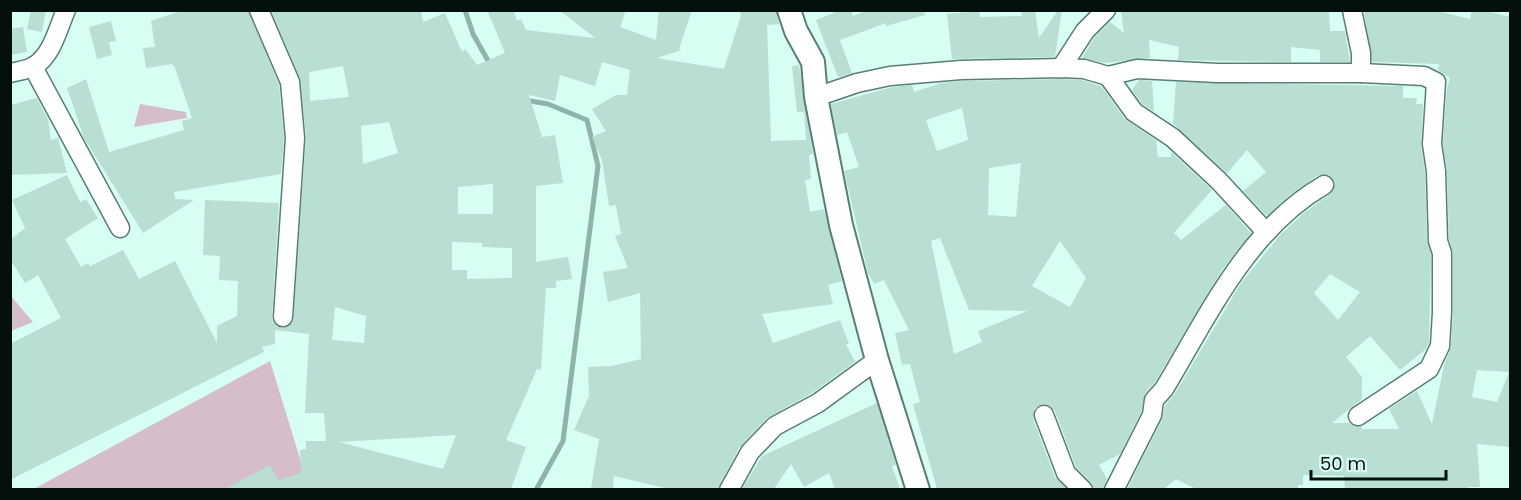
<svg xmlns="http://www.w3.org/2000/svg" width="1521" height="500" font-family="Poppins,sans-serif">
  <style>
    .green { fill: #d6bdca }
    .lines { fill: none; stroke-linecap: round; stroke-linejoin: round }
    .stream { stroke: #90b3a9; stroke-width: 5 }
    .building { fill: #b9ded3; fill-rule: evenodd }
    .minor-casing { stroke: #5a7e74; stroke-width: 21 }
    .tertiary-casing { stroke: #5a7e74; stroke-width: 26 }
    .minor { stroke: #fff; stroke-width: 18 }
    .tertiary { stroke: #fff; stroke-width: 22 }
  </style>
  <rect width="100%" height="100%" fill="#d7fef2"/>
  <!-- green -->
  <g class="green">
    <polygon points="140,104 186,112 187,118 134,127"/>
    <polygon points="11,296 33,322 11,331"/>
    <polygon points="270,361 305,475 280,489 32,490"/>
  </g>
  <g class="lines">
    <!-- stream -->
    <g class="stream">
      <polyline points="465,10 473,34 491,66"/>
      <polyline points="524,100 548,104 587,120 598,166 563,441 536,490"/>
    </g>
  </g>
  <!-- building -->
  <g class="building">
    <polygon points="31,10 46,10 42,32 27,29"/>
    <polygon points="184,10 248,10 279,85 284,138 281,174 174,192 175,199 194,200 143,233 84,138 67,88 86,79 109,152 184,130 182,121 192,118 175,68 172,64 146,68 143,48 155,47 151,21"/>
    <path d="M271 10H421L423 22 445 13 462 52 465 49 477 65 505 53 487 10H513L517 21 521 19 526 30 595 38 559 10H626L620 27 656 40 659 10H692L679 49 681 50 657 58 724 69 741 15 739 10H776L779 24 767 25 771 141 806 140 804 112H797L792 66 799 65 813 154 809 155 811 179 805 180 810 212 824 209 842 281 828 285 833 304 762 314 773 343 840 320 849 344H846L855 362 812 393 767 418 739 448 718 489H669L614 476 613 489H591L599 439 574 430 589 396 588 367 612 366 641 359 640 293 608 302 603 272 628 268 615 236 621 234 616 205 609 206 602 160 592 137 606 131 592 109 616 95H627L630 70 602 62 595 86 560 75 555 101 529 95 542 137 555 135 563 183 536 186V262L568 257 572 279 556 281V288H546L541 370 537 369 506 440 526 447 511 489H225L270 465 278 480 301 473 300 450 306 449V441H326L324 413H305L309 334 275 330V344L262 347 264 352 10 480V344L61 318 38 275 25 283 10 259V240L25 228 12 200 67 175 80 202 86 199 98 218 65 239 81 267 88 263 90 266 123 250 139 279 175 261 217 343V326L237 316 238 281 219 280 220 256 203 255 205 200 279 203 272 317 273 322 282 328 293 323 306 137 300 78ZM343 66 349 97 310 101 309 72ZM389 122 398 153 363 164 361 126ZM493 184V214H458V187ZM452 242 482 243V247L512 248V278L467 279V270H452ZM335 307 366 316 364 343 332 340ZM456 435 443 469 339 442Z"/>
    <polygon points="841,10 851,10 853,16 868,10 924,10 925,15 886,26 886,23 840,40 852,73 838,77 816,20"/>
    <polygon points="1021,10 1035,10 1039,38 1058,10 1062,10 1055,57 952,59 947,14 979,11 980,17 1022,16"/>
    <polygon points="1121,10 1329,10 1330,31 1345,31 1350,62 1320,62 1320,50 1291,47 1291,62 1178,60 1179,47 1149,40 1150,58 1105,63 1082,58 1094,38 1110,22 1124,33"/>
    <path d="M1364 10H1433L1470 19 1472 10H1483L1510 17V447L1477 444 1480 487H1468V489H1345L1344 476 1303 475V485H1298V489H1196L1176 479 1164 489H1127L1162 420 1165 405 1174 395 1241 283 1281 234 1304 213 1330 194 1335 185 1329 175H1318L1290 195 1267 216 1243 191 1266 172 1247 150 1227 173 1173 124 1176 82 1403 86V98H1417L1416 104H1423L1421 145 1425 172 1427 241 1431 255 1429 343 1426 349 1400 370 1370 336 1346 357 1362 377V399L1332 423H1350L1354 426H1362V429H1399L1389 409 1417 391 1432 424 1444 365 1451 347 1453 313V253L1449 239 1447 171 1443 144 1447 88 1450 78 1438 70 1439 64 1372 62ZM1330 274 1360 292 1338 320 1314 293ZM1477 370 1509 372 1497 402 1472 397Z"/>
    <polygon points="111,21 116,41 109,42 112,55 97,59 89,27"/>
    <polygon points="23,27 27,52 10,55 10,29"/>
    <path d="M1061 79 1082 80 1101 86 1125 119 1156 140 1158 157H1171V152L1212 190 1174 233 1181 240 1226 205 1251 233 1222 270 1155 382 1145 393 1141 412 1120 454 1099 465 1107 479 1103 489H1094L1091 482 1076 467 1055 411 1045 404 1035 408 1033 419 1055 477 1067 489H937L913 404 920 402 910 364 902 365 895 333 909 330 884 280 874 284 868 273 844 171 859 167 847 132 837 135 831 104 892 87 912 85 914 92 941 83 962 81ZM962 108 968 140 937 151 926 120ZM1021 163 1016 217 988 215 989 168ZM940 238 969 310 1027 311 978 331 982 342 954 354 931 241ZM1060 241 1086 278 1070 307 1032 286Z"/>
    <polygon points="1139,80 1152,81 1154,112 1142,104 1132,90"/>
    <polygon points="37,98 48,119 51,140 58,138 67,173 10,175 10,105"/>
    <polygon points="877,403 896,465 892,466 900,489 835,489 829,473 804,487 791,464 774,489 742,489 762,456"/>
  </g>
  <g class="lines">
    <!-- minor casing -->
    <g class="minor-casing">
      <g id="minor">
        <polyline points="259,10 290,82 295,138 283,317"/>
        <polyline points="33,67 120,228"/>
        <polyline points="1061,68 1085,31 1106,10"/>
        <path d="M10 73C18 71 28 70 34 66 52 56 58 28 66 10"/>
        <polyline points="1108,76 1134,112 1173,138 1219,181 1266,232"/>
        <polyline points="816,97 857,83 890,76 961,70 1061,68 1084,69 1108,76 1137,69 1217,73 1361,73 1361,53 1352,10"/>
        <polyline points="1044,415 1066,473 1083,490"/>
        <polyline points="1358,416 1429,369 1440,346 1442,312 1442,253 1438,241 1436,171 1432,144 1436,82 1424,76 1361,73"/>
        <polyline points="729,490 750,452 775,426 818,403 877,360"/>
        <path d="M1114 490 1152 415 1154 400 1164 389C1208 316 1247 230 1324 185"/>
      </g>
    </g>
    <!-- tertiary casing -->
    <g class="tertiary-casing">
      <polyline id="tertiary" points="789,10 796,31 813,62 816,97 841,225 877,360 918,490"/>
    </g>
    <!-- minor -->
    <use href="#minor" class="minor"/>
    <!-- tertiary -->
    <use href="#tertiary" class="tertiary"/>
  </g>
  <!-- border -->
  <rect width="1521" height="500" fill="none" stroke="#03100c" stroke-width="24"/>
  <!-- scale -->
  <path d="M1311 470v9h135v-9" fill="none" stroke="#03100c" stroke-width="3"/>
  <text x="1320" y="470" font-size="18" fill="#03100c" stroke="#d7fef2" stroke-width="4.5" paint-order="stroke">50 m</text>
</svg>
